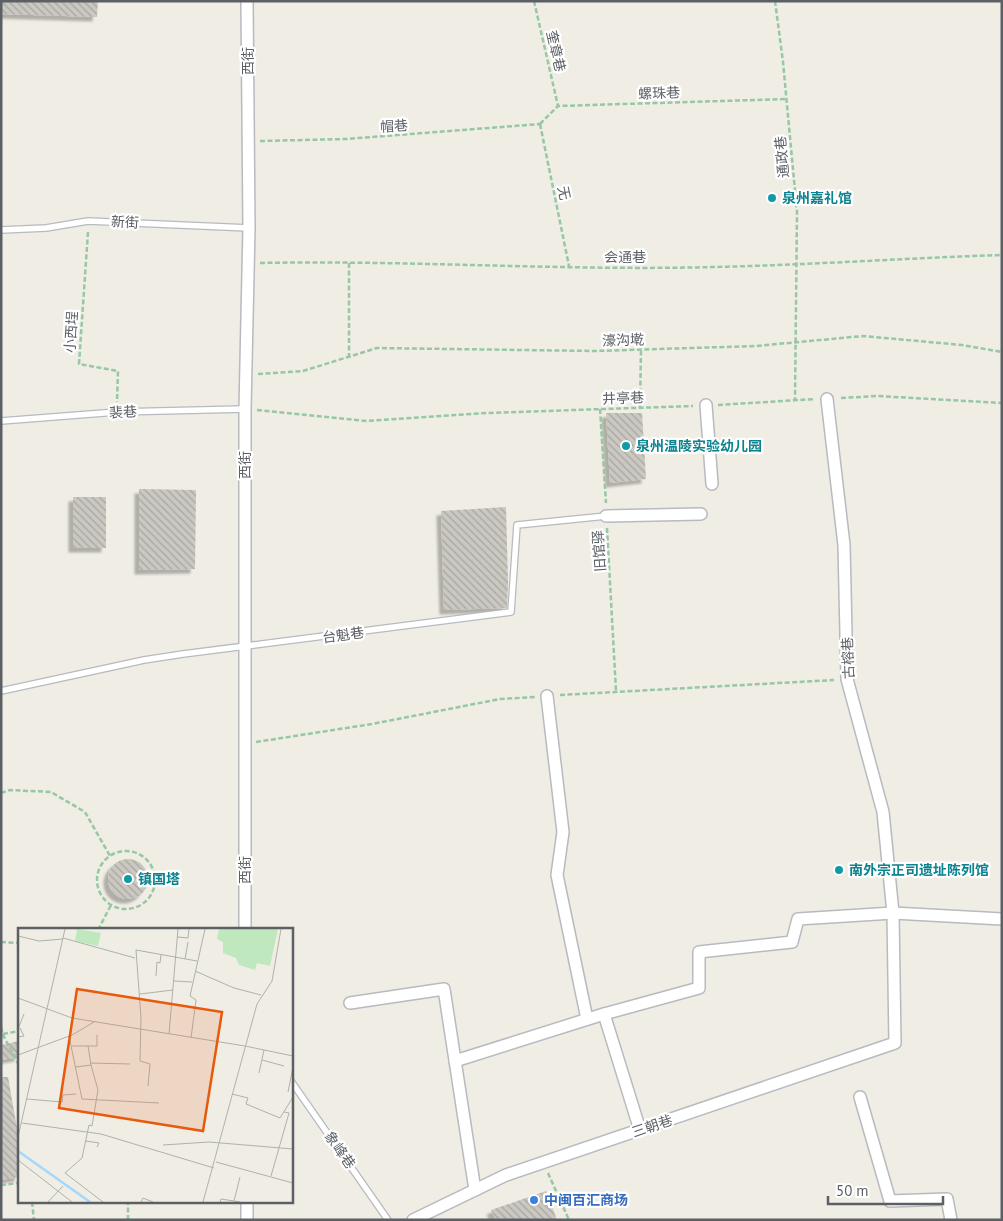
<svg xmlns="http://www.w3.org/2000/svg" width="1003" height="1221" font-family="'PT Sans','Noto Sans SC',sans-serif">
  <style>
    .building { fill: url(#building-back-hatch); filter: url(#shadow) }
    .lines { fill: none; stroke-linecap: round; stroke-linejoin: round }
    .lane-casing { stroke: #b7babf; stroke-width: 8 }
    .street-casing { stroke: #b7babf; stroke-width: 14 }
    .path { stroke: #97c7a5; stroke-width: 2.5; stroke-dasharray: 5 2.5; stroke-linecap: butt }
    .lane { stroke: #fff; stroke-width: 5.5 }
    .street { stroke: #fff; stroke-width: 11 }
    .culture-dot { fill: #0f9aa8; stroke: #fff; stroke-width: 2 }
    .shop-dot { fill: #3f7fe0; stroke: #fff; stroke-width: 2 }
    .labels { text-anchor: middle; stroke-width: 4.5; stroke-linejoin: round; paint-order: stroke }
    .street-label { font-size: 14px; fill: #5c6065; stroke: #fff }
    .culture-label { font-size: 14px; font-weight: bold; fill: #0d838f; stroke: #fff; text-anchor: start }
    .shop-label { font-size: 14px; font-weight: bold; fill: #366cbe; stroke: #fff; text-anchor: start }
    .inset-river { fill: none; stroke: #a4d8ff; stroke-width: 2.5 }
    .inset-road { fill: none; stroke: #b0b1ad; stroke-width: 1 }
    .view { fill: #e8590c; fill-opacity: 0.15; stroke: #e8590c; stroke-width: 2.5 }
    .inset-edge { fill: none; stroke: #5c6065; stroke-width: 2.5 }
  </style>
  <defs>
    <pattern id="building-back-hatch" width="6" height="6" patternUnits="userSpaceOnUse" patternTransform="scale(1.25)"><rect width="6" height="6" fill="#cac8c1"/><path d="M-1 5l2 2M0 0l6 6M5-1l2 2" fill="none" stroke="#a7a6a0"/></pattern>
    <filter id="shadow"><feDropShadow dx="-4.5" dy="4.5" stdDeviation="1" flood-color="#0004"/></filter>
  </defs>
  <rect width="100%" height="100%" fill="#efede4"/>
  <!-- building -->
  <g class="building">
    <polygon points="1,1 98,1 97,17 1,14"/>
    <polygon points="606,413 642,413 646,479 610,483"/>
    <polygon points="139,489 196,490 195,569 139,570"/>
    <rect x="73" y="497" width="33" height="51"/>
    <polygon points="506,507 508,583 507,608 444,610 441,511"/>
    <circle cx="128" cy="879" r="20"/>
    <polygon points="19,1041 19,1057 1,1060 1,1045"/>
    <polygon points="1,1077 8,1077 19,1140 19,1177 1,1180"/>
    <polygon points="546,1191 557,1220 496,1220 491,1210"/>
  </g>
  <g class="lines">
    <!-- lane casing -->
    <g class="lane-casing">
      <g id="lane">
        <polyline points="1,230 46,228 88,221 249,228"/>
        <polyline points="1,421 117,412 245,409"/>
        <polyline points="1,691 144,660 183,654 511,612 517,525 606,516"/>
        <polyline points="291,1081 388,1220"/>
      </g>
    </g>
    <!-- street casing -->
    <g class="street-casing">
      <g id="street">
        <polyline points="706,405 712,484"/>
        <polyline points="606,516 701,514"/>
        <polyline points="547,696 563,832 557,875 587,1019"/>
        <polyline points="245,930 245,409 249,228 247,1"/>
        <polyline points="350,1003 444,989 475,1190"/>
        <polyline points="604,1014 699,988 699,952 792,942 798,919 893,913 1002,919"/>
        <polyline points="455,1061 604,1014 640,1130"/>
        <polyline points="860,1097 890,1201 947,1199 951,1220"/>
        <polyline points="247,1220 247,1202"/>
        <polyline points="413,1220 506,1175 895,1043 893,913 883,812 847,679 844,545 827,399"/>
      </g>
    </g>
    <!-- path -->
    <g class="path">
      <polyline points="534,1 558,106"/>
      <polyline points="775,1 783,62 797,212 795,399"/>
      <polyline points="540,124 558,106 787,99"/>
      <polyline points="540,124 569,266"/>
      <polyline points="260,141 346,139 540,124"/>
      <polyline points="88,232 79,364 118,371 117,402"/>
      <path d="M260 263C412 260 563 271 714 267 810 265 906 258 1002 255"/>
      <polyline points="349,358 349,262"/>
      <polyline points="258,374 303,371 377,348 595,351 756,346 863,336 962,345 1002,352"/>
      <polyline points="841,398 877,396 1002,403"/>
      <polyline points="718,405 815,399"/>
      <polyline points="640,408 641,350"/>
      <polyline points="600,409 606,503"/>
      <polyline points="257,410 367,421 486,413 693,406"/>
      <polyline points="607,528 616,691"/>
      <polyline points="560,695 834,680"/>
      <polyline points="256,742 372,724 500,699 535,697"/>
      <polyline points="1,793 10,790 51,792 85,812 110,856"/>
      <circle cx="126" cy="880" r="29"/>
      <polyline points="98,930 111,905"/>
      <polyline points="1,942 19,943"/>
      <path d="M1 1027C5 1045 15 1052 19 1067"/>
      <polyline points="3,1034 19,1031"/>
      <polyline points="548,1173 569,1220"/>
      <polyline points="1,1185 19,1183"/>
      <polyline points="32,1202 34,1220"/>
      <polyline points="128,1220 128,1202"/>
    </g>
    <!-- lane -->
    <use href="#lane" class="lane"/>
    <!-- street -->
    <use href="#street" class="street"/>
  </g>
  <!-- markers -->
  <g class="culture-dot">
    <circle cx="772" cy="198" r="5"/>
    <circle cx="626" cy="446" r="5"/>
    <circle cx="839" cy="870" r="5"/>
    <circle cx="128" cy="879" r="5"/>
  </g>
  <circle class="shop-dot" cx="534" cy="1200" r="5"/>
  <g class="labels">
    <!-- street labels -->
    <g class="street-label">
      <text transform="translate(556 51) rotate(77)" y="5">奎章巷</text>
      <text transform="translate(248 61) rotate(-90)" y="5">西街</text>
      <text transform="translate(659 93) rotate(-2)" y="5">螺珠巷</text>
      <text transform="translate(394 126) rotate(-4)" y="5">帽巷</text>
      <text transform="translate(782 157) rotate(-95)" y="5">通政巷</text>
      <text transform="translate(564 193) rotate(78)" y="5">无</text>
      <text transform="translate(125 222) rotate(3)" y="5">新街</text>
      <text x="625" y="262">会通巷</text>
      <text transform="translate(71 332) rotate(-86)" y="5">小西埕</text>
      <text transform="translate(623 340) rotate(-2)" y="5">濠沟墘</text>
      <text transform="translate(623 398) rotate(-2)" y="5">井亭巷</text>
      <text transform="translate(123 412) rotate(-3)" y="5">裴巷</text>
      <text transform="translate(245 465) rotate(-90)" y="5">西街</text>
      <text transform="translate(599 551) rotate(-94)" y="5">旧馆驿</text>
      <text transform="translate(343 635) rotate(-8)" y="5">台魁巷</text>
      <text transform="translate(848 658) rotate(-93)" y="5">古榕巷</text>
      <text transform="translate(245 870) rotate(-90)" y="5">西街</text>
      <text transform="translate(652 1126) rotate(-19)" y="5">三朝巷</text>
      <text transform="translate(340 1150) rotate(55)" y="5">象峰巷</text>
    </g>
    <!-- culture labels -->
    <g class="culture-label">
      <text x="782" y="203">泉州嘉礼馆</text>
      <text x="636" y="451">泉州温陵实验幼儿园</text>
      <text x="849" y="875">南外宗正司遗址陈列馆</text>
      <text x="138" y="884">镇国塔</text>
    </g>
    <!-- shop labels -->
    <g class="shop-label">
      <text x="544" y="1205">中闽百汇商场</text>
    </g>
  </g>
  <!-- overview -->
  <g transform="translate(18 928)">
    <rect width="275" height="275" fill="#efede4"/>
    <path d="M201 1H260L252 38 239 35 237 42 221 37 218 30 205 25V14L199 11Z" fill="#bfe8bf"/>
    <path d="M59 1 83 5 80 18 57 13ZM213 1H240L234 21 222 26 213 21 210 14Z" fill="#bfe8bf"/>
    <path class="inset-river" d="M0 223 72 274"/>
    <path class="inset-road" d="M0 8 21 13 45 11M160 9 170 10 171 1M45 10 117 30M167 31 170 14M177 43 216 60 243 67M138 48 139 34 142 35 143 27M156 53 174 54M122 66 155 62M0 70 54 90 227 118M0 101 6 86M151 106 160 1M51 108 64 171 141 175M0 109 6 108 2 100M173 110 178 72 172 68 187 1M54 118H79V107M227 118 275 128M0 127 54 107 76 94M244 132 266 138M72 135 112 136M73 137 80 162 74 198 71 197 64 230 47 245 85 274M58 139 73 137 70 118M241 145 246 122M130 158 132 136 122 133 123 89 118 22 179 33M270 164 275 139M214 166 230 170 228 176 262 190 275 169M9 171 44 174 45 167 58 166M4 195 83 206 196 240M0 209 47 1M68 213 81 215 79 219M145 217 191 214 275 221M0 232 54 274M198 234 275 255M253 248 271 185 266 184M216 273 222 249M30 274 45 258M123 274 125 270 135 274M185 274 239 76 254 53 263 1M202 274 203 271 222 274"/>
    <path class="view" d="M59 61 204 84 185 203 41 180Z"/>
    <rect width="275" height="275" class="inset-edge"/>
  </g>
  <!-- border -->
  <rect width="1003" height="1221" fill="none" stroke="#5c6065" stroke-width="5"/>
  <!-- scale -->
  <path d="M828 1196v8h115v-8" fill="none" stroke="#5c6065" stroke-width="2.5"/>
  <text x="836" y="1196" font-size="15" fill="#5c6065" stroke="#ffffff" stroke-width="4" paint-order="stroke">50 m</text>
</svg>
